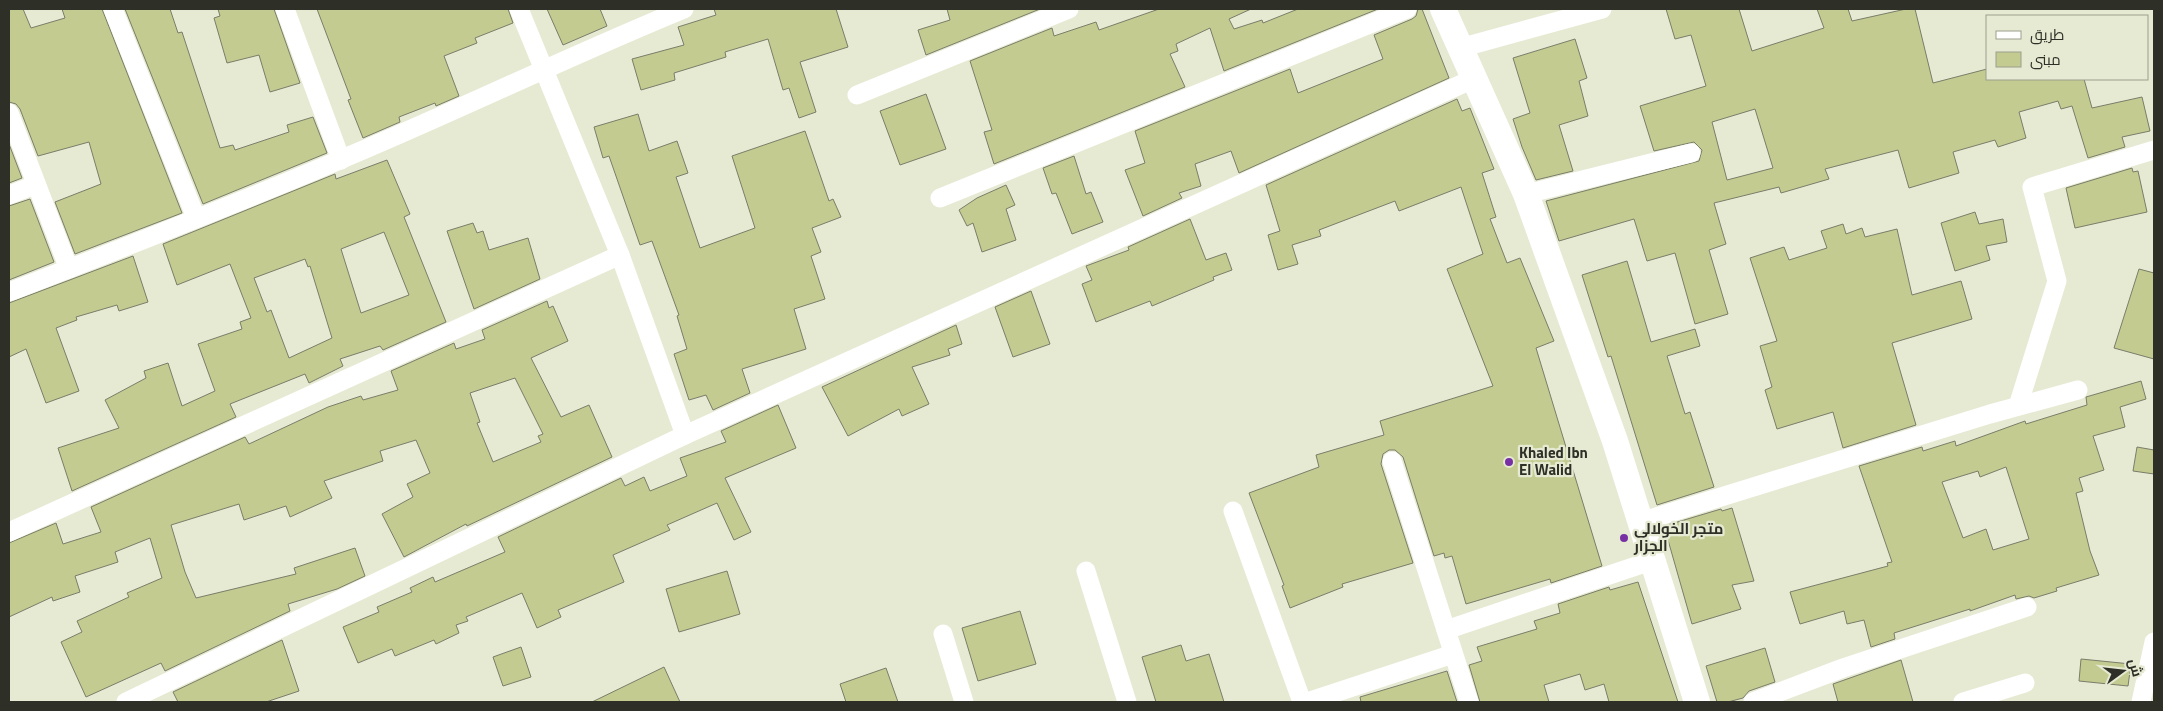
<svg xmlns="http://www.w3.org/2000/svg" width="2163" height="711" font-family="'Titillium Web',Cairo,sans-serif">
  <style>
    .building { fill: #c3cb90; stroke: #7a7d69; fill-rule: evenodd }
    .lines { fill: none; stroke-linecap: round; stroke-linejoin: round }
    .street { stroke: #fff; stroke-width: 19 }
    .secondary { stroke: #fff; stroke-width: 26 }
    .poi-dot { fill: #7730a4; stroke: #e6ead3; stroke-width: 2 }
    .labels { text-anchor: middle; stroke-width: 4.5; stroke-linejoin: round; paint-order: stroke }
    .poi-label { font-size: 15px; font-weight: bold; fill: #2e2f26; stroke: #e6ead3; text-anchor: start }
  </style>
  <rect width="100%" height="100%" fill="#e6ead3"/>
  <!-- building -->
  <g class="building">
    <polygon points="9,9 23,9 31,28 65,18 62,9 102,9 182,213 75,254 55,202 101,184 89,142 38,156 20,109 16,104 9,102"/>
    <polygon points="125,9 170,9 178,33 182,32 220,148 233,145 235,150 289,132 287,125 313,117 327,153 203,204"/>
    <polygon points="218,9 274,9 300,83 270,92 259,55 227,63 214,18 220,16"/>
    <polygon points="317,9 508,9 513,23 475,38 477,43 444,56 459,96 436,106 435,103 399,117 400,122 363,138 348,100 351,99"/>
    <polygon points="547,9 600,9 607,26 563,45"/>
    <polygon points="714,9 836,9 848,47 800,62 816,112 799,118 789,88 783,90 768,39 725,52 726,57 674,73 675,80 641,90 632,59 684,45 678,27 716,15"/>
    <polygon points="947,9 1040,9 926,55 918,30 950,20"/>
    <polygon points="1159,9 1251,9 1229,19 1234,29 1262,20 1263,23 1298,9 1378,9 1224,71 1210,28 1176,44 1178,51 1170,54 1185,87 994,164 984,132 992,130 970,61 1052,28 1054,36 1096,22 1099,30"/>
    <polygon points="1418,9 1422,9 1449,78 1239,173 1231,151 1195,164 1201,186 1179,193 1182,198 1143,216 1125,170 1145,163 1135,131 1290,69 1298,93 1383,59 1374,35 1412,19 1416,16"/>
    <path d="M1666 9H1739L1752 51 1824 28 1817 9H1848L1852 21 1906 9H1915L1933 83 1987 69V79H2084L2092 108 2142 97 2150 131 2122 137 2125 147 2088 158 2072 106 2061 109 2058 101 2019 112 2026 138 1998 147 1995 140 1953 152 1959 173 1909 188 1898 150 1825 169 1829 179 1781 193 1779 187 1714 203 1726 244 1709 250 1728 314 1695 324 1675 253 1647 261 1634 219 1559 241 1546 201 1699 161 1702 150 1694 142 1654 151 1640 106 1706 86 1691 35 1675 39ZM1755 109 1773 168 1727 180 1712 122Z"/>
    <polygon points="1575,39 1587,78 1579,81 1588,116 1559,125 1573,171 1536,180 1522,147 1513,119 1530,113 1513,58"/>
    <polygon points="926,94 946,149 900,165 880,111"/>
    <polygon points="1457,99 1462,111 1470,108 1494,169 1482,173 1496,217 1490,219 1507,263 1520,258 1554,341 1536,348 1602,566 1551,583 1550,579 1466,604 1452,556 1445,558 1444,553 1434,556 1403,457 1395,450 1389,450 1383,454 1381,464 1413,563 1342,584 1343,587 1290,608 1282,586 1284,585 1249,493 1319,467 1316,455 1384,435 1380,421 1493,386 1447,269 1483,254 1461,187 1399,211 1395,201 1319,230 1321,236 1292,245 1298,264 1278,270 1268,235 1280,231 1266,185"/>
    <polygon points="638,114 649,151 677,141 688,173 676,177 700,248 755,228 732,156 805,131 829,201 833,199 841,217 812,228 821,252 811,256 825,299 794,309 806,349 742,369 750,393 713,410 706,395 689,400 674,354 687,349 677,316 679,315 652,241 640,245 609,156 603,158 594,127"/>
    <polygon points="9,144 22,178 9,183"/>
    <polygon points="1074,156 1086,194 1091,192 1103,222 1072,234 1056,193 1052,194 1043,168"/>
    <path d="M387 160 410 214 404 217 446 322 383 350 380 346 340 359 343 366 309 383 305 374 230 404 236 417 72 491 58 448 119 428 105 400 146 378 144 371 168 363 182 406 215 391 198 344 242 329 240 322 251 318 230 264 177 285 163 244 335 174 336 179ZM384 232 409 295 361 313 341 249ZM305 259 308 267 310 266 332 338 289 358 271 310 267 312 254 278Z"/>
    <polygon points="2132,168 2133,172 2138,171 2147,212 2075,228 2066,188"/>
    <polygon points="1006,185 1015,205 1006,209 1016,240 982,252 973,223 967,226 959,210 977,198"/>
    <polygon points="30,199 54,262 9,280 9,206"/>
    <polygon points="1975,212 1979,224 2003,219 2007,242 1986,246 1990,260 1955,271 1941,223"/>
    <polygon points="1190,219 1206,260 1226,253 1232,270 1213,277 1214,280 1152,306 1150,301 1096,322 1082,284 1092,280 1086,266 1129,250 1128,247"/>
    <polygon points="473,223 477,233 483,231 489,250 528,238 540,279 474,309 447,231"/>
    <polygon points="1843,224 1846,234 1862,228 1865,237 1897,229 1912,295 1961,281 1972,319 1892,343 1916,425 1843,448 1833,412 1777,429 1765,390 1772,387 1760,346 1777,341 1750,258 1784,247 1789,260 1827,248 1821,231"/>
    <polygon points="133,256 148,302 119,311 117,305 76,317 77,320 56,328 79,391 46,403 26,349 9,357 9,303"/>
    <polygon points="1627,261 1651,342 1695,329 1700,346 1667,356 1685,414 1690,412 1714,487 1657,505 1611,356 1608,357 1582,275"/>
    <polygon points="2139,269 2154,273 2154,359 2114,348"/>
    <polygon points="1031,291 1050,344 1013,357 995,307"/>
    <path d="M547 301 549 308 553 306 568 341 531 358 561 417 589 405 612 457 467 526 466 524 404 557 382 514 413 497 407 484 430 473 416 440 380 451 383 461 324 481 332 498 290 517 286 506 244 520 239 504 171 525 185 572 196 598 296 574 294 568 355 548 365 576 337 589 288 604 290 611 165 671 161 663 86 697 61 642 82 632 77 621 129 597 127 593 162 578 150 538 115 552 118 562 75 576 80 592 53 601 52 597 9 617V543L56 523 63 544 101 532 91 507 245 437 249 444 328 407 361 396 363 400 398 390 391 371 454 343 456 349 485 339 482 330ZM515 378 543 434 538 436 541 442 493 462 477 423 480 422 470 393Z"/>
    <polygon points="956,325 962,344 948,349 950,355 912,367 929,404 902,416 899,409 848,436 822,387"/>
    <path d="M2141 381 2146 399 2120 407 2125 427 2093 436 2104 470 2079 478 2083 491 2076 493 2090 551 2099 575 2056 588 2057 591 2034 598 2029 596 2016 599 2015 595 1970 611V609L1894 633 1895 639 1871 647 1864 620 1847 624 1844 611 1800 624 1790 592 1888 566 1887 563 1892 562 1859 466 1922 447 1923 451 1955 441 1956 446 2025 421 2026 424 2087 405 2086 397ZM2006 467 2029 539 1993 550 1986 529 1963 538 1942 482 1978 471 1980 477Z"/>
    <polygon points="778,405 796,448 725,478 751,532 734,540 717,503 667,525 670,530 613,555 624,582 558,610 561,617 537,628 522,593 466,617 468,621 456,625 459,633 436,644 434,640 395,656 392,649 358,663 343,627 379,612 377,607 412,592 410,588 433,577 435,582 505,552 498,537 621,478 625,486 644,477 650,491 687,476 680,458 726,442 721,431"/>
    <polygon points="2137,447 2154,450 2154,474 2133,471"/>
    <polygon points="1732,508 1754,581 1732,585 1741,609 1692,624 1664,526 1721,509 1722,511"/>
    <polygon points="727,571 740,614 679,632 666,589"/>
    <polygon points="1638,582 1678,702 1609,702 1604,684 1585,690 1580,674 1544,685 1549,702 1480,702 1469,665 1482,661 1477,647 1537,629 1534,621 1560,613 1558,604 1609,587 1610,590"/>
    <polygon points="1020,611 1036,664 978,681 962,628"/>
    <polygon points="282,640 299,691 266,702 178,702 173,692"/>
    <polygon points="1181,645 1186,661 1209,654 1224,702 1156,702 1142,657"/>
    <polygon points="521,647 531,677 503,686 493,657"/>
    <polygon points="1765,648 1775,682 1749,691 1743,698 1728,702 1717,702 1706,666"/>
    <polygon points="2081,659 2131,664 2128,686 2079,681"/>
    <polygon points="1901,660 1913,702 1838,702 1833,684"/>
    <polygon points="664,667 680,702 592,702"/>
    <polygon points="886,668 898,702 846,702 840,684"/>
    <polygon points="1447,671 1457,702 1361,702 1360,697"/>
  </g>
  <g class="lines">
    <!-- street -->
    <g class="street">
      <polyline points="113,9 196,218"/>
      <polyline points="285,9 341,160"/>
      <polyline points="519,9 620,255 685,435"/>
      <polyline points="1460,48 1602,9"/>
      <polyline points="857,95 1069,9"/>
      <polyline points="9,113 69,269"/>
      <polyline points="1526,194 1691,153"/>
      <polyline points="9,195 35,185"/>
      <polyline points="940,198 1407,9"/>
      <path d="M9 292C120 249 232 206 342 159 457 111 569 56 684 9"/>
      <polyline points="2018,406 2057,281 2032,187 2154,150"/>
      <polyline points="1392,461 1469,702"/>
      <polyline points="1233,511 1302,702"/>
      <polyline points="1640,522 1990,414 2078,390"/>
      <polyline points="9,532 620,255"/>
      <polyline points="1086,571 1127,702"/>
      <polyline points="1446,630 1651,561"/>
      <polyline points="943,634 964,702"/>
      <polyline points="126,702 685,435 1473,79"/>
      <polyline points="1307,702 1453,654"/>
      <polyline points="1753,702 1843,668 2027,607"/>
      <polyline points="1963,702 2025,683"/>
      <polyline points="2141,702 2154,642"/>
    </g>
    <!-- secondary -->
    <polyline class="secondary" points="1443,9 1526,194 1615,441 1697,702"/>
  </g>
  <!-- markers -->
  <g class="poi-dot">
    <circle cx="1509" cy="462" r="5"/>
    <circle cx="1624" cy="538" r="5"/>
  </g>
  <g class="labels">
    <!-- poi labels -->
    <g class="poi-label">
      <text x="1519" y="458">Khaled Ibn<tspan x="1519" dy="17">El Walid</tspan></text>
      <text x="1634" y="534">متجر الخولالي<tspan x="1634" dy="17">الجزار</tspan></text>
    </g>
  </g>
  <!-- border -->
  <rect width="2163" height="711" fill="none" stroke="#2e2f26" stroke-width="20"/>
  <!-- legend -->
  <rect x="1986" y="15" width="162" height="65" fill="#e6ead3" stroke="#9c9f8e"/>
  <rect x="1996" y="31" width="25" height="8" fill="#ffffff" stroke="#9c9f8e"/>
  <text x="2030" y="40" font-size="15" fill="#2e2f26">طريق</text>
  <rect x="1996" y="52" width="25" height="15" fill="#c3cb90" stroke="#9c9f8e"/>
  <text x="2030" y="65" font-size="15" fill="#2e2f26">مبنى</text>
  <!-- north arrow -->
  <g transform="translate(2123 671) rotate(75)" stroke="#e6ead3" stroke-width="4" paint-order="stroke">
  <path d="M0-4L9 19L0 12L-9 19Z" fill="#2e2f26"/>
  <text y="-8" font-size="14" font-weight="bold" text-anchor="middle" fill="#2e2f26">ش</text>
  </g>
</svg>
